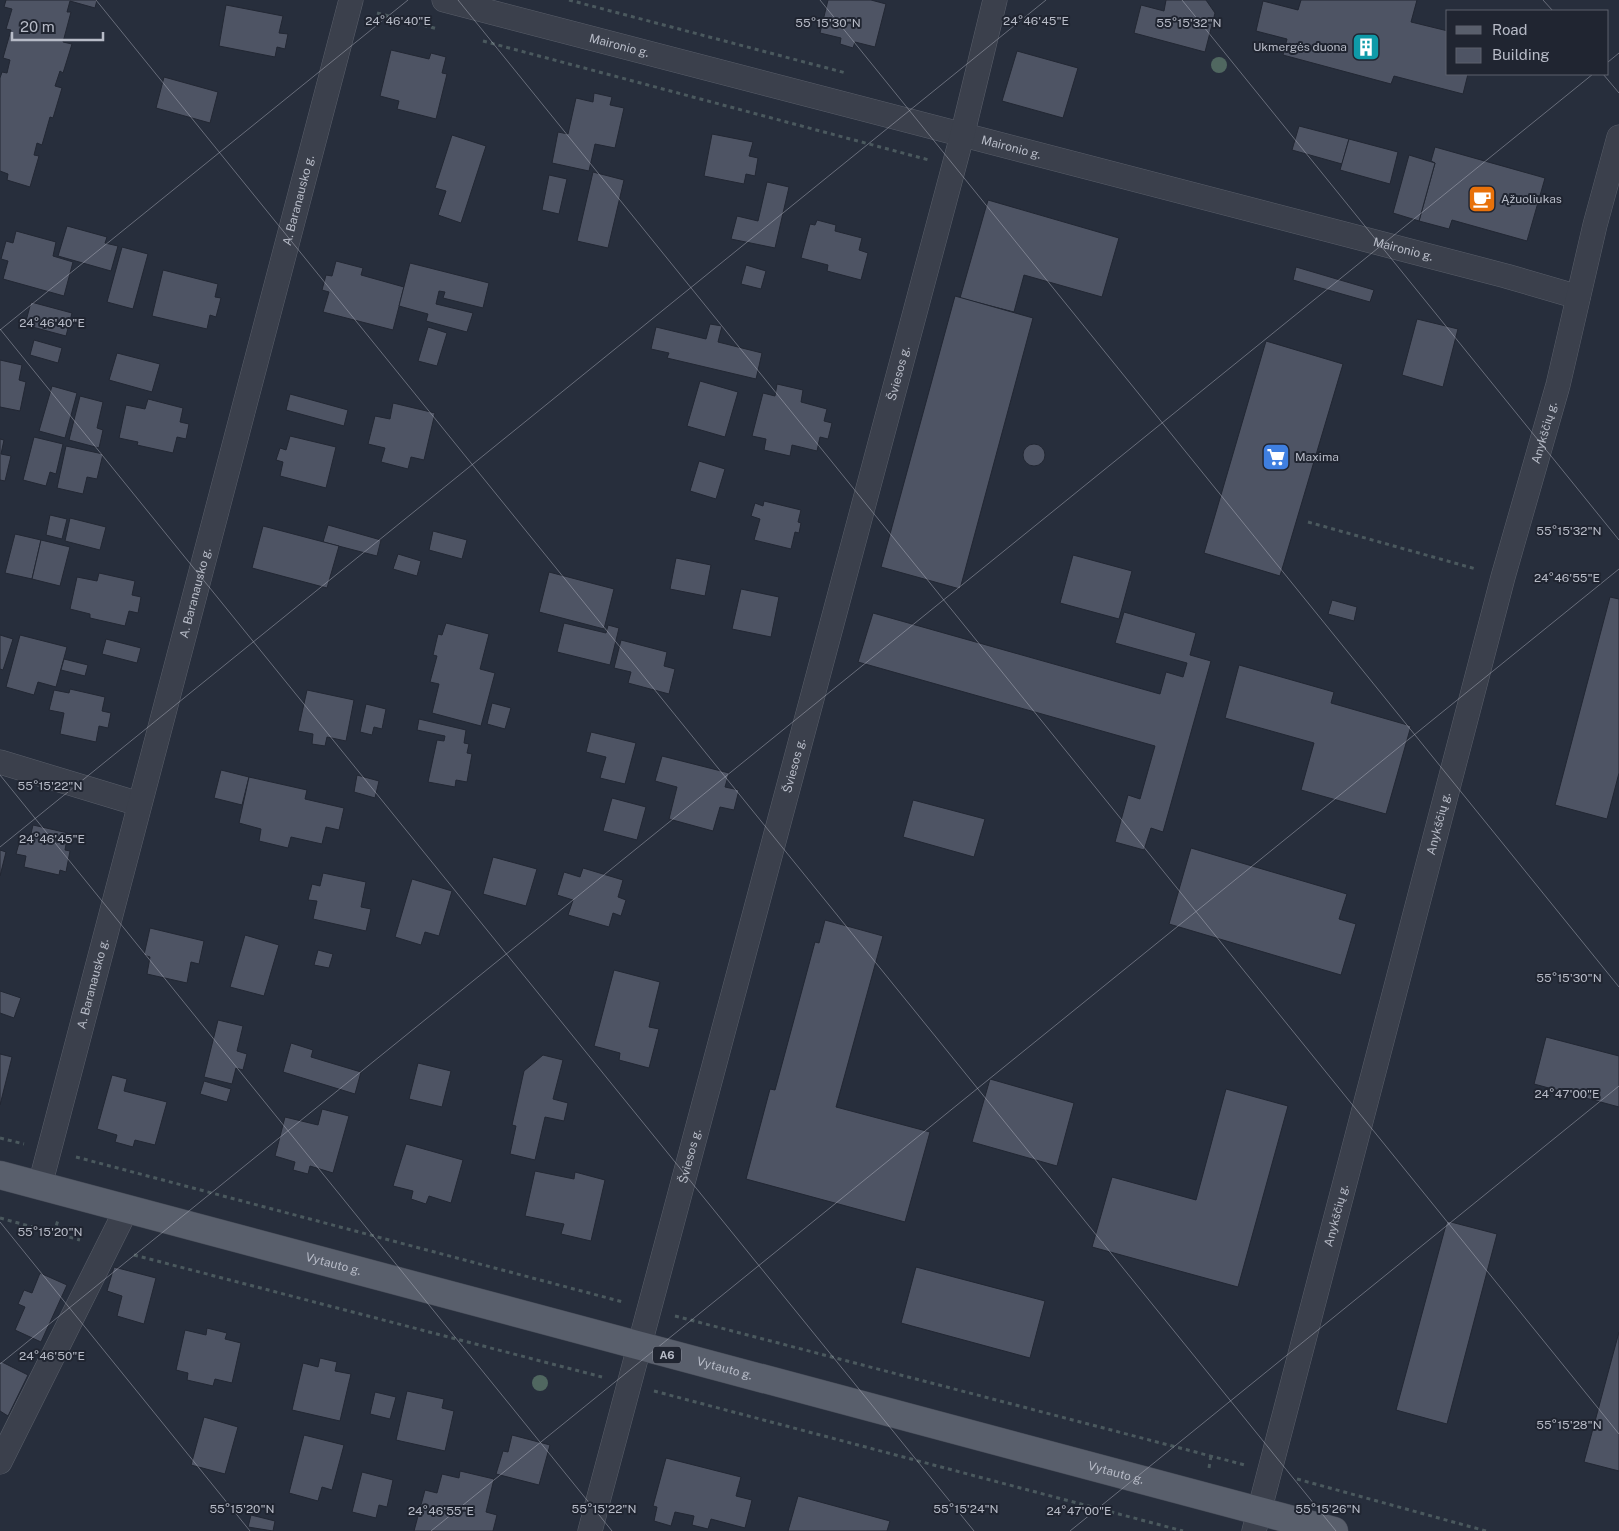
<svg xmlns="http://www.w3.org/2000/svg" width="1619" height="1531" font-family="'Public Sans',sans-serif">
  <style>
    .building { fill: #4e5464; stroke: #222733 }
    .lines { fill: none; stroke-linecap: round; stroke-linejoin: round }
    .minor-casing { stroke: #595e6a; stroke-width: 25 }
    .primary-casing { stroke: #444955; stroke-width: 29 }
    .path { stroke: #4b595e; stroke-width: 3; stroke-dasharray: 4 4; stroke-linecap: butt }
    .minor { stroke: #3b404c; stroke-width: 24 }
    .primary { stroke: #595f6c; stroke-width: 28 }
    .tree { fill: #506760 }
    .ticks { fill: none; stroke: #b7bbc7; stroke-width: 1; stroke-opacity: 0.45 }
    .labels { text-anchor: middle; stroke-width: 4; stroke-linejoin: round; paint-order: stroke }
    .shield { fill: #202531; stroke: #8a8e9a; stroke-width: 1 }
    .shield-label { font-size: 11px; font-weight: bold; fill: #b7bbc7 }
    .street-label { font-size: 12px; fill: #b7bbc7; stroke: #202531 }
    .poi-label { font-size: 12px; fill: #b7bbc7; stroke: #202531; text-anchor: start }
    .ticks-label { font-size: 12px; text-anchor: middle; fill: #b7bbc7; stroke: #202531; stroke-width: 4; stroke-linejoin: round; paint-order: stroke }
  </style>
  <rect width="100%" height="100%" fill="#272e3c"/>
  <!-- building -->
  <g class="building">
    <polygon points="6,0 97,0 95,8 70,1 67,12 71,12 63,42 72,44 63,73 60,71 55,86 62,88 53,118 50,117 42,145 37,143 34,155 39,156 30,187 7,180 8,174 0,171 0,78 2,72 7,73 10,60 3,58 11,30 6,29 12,9 4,7"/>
    <polygon points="828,0 871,0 886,4 875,47 855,42 853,48 840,44 841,38 820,33"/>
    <polygon points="1166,0 1206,0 1215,13 1205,52 1134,33 1141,5 1164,11"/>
    <polygon points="1301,0 1417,0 1411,22 1448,31 1448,74 1468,74 1463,94 1394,76 1391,84 1283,55 1287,39 1256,31 1263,1 1298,10"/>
    <polygon points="226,5 283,16 279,33 288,34 285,49 277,47 275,57 219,46"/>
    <polygon points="391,50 429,59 431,53 446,57 442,73 447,74 436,119 397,109 399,101 380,96"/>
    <polygon points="1017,51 1078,68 1063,118 1002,101"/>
    <polygon points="164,77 218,92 210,123 156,108"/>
    <polygon points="594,93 612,97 610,105 624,108 615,148 595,144 589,171 552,163 558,132 568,134 576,98 593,102"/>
    <polygon points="1299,126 1349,139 1342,164 1292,150"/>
    <polygon points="712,134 753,142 749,156 758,158 755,176 746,174 744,184 704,176"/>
    <polygon points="452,135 486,146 461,223 438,215 446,191 435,188"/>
    <polygon points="1349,139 1398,152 1390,184 1340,170"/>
    <polygon points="1435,147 1545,178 1527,241 1452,220 1449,229 1419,221 1435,163 1431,161"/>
    <polygon points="1409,155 1435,163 1419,221 1393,213"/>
    <polygon points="593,172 624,180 608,248 577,241"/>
    <polygon points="549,175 567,179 559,214 542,210"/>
    <polygon points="767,182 789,187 775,248 731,239 737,216 758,221"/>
    <polygon points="988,200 1119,238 1102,297 1024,275 1014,312 960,298"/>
    <polygon points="817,220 836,225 835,231 862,238 859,250 868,253 861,280 827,271 828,265 801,258 810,224 815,225"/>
    <polygon points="67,226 107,237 105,243 118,246 111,271 58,256"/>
    <polygon points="16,231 56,242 53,256 73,262 64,296 3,279 8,261 1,259 6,241 13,243"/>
    <polygon points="122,247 148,254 133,309 107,302"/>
    <polygon points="336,261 363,268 361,275 404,287 393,330 323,312 329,292 322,290 326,275 332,276"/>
    <polygon points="410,263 489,283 483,308 443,298 445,292 439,291 436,304 473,313 467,332 426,321 428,314 399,306"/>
    <polygon points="746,265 766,271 761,289 741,284"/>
    <polygon points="1296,267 1374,290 1370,302 1293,280"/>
    <polygon points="163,270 218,284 215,297 221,298 216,317 210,315 207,329 152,316"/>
    <polygon points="955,296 1033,318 960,589 881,567"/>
    <polygon points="31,302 72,313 66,336 25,325"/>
    <polygon points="1417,319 1458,329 1443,387 1402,375"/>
    <polygon points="710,324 722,326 718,342 762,353 756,379 667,358 669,353 651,349 656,327 706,339"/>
    <polygon points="428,327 447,333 437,366 418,361"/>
    <polygon points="34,340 62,348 58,363 30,355"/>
    <polygon points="1266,341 1343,364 1280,576 1204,553"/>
    <polygon points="117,353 160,364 152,392 109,380"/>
    <polygon points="0,360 22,365 19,380 26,382 20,411 0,407"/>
    <polygon points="700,381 738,392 725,437 687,426"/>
    <polygon points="777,384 803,390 801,402 827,409 824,421 832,423 828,439 820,437 817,451 792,445 790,456 764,450 766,439 752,436 763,393 775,396"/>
    <polygon points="52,386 77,393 65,438 39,431"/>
    <polygon points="290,394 348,410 344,426 286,410"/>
    <polygon points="80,396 103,402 97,428 103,430 99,448 69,440"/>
    <polygon points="148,399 183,408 180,422 189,424 186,439 177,437 173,453 137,445 138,442 119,438 126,405 145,409"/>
    <polygon points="393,403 435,413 424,460 411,457 408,469 381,462 385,448 368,444 375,416 390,419"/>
    <polygon points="290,436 336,447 326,488 280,476 283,462 276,460 280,448 286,450"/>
    <polygon points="34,437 63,444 56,474 50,472 46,486 23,480"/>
    <polygon points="0,439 4,440 1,454 11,456 5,481 0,480"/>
    <circle cx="1034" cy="455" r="11"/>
    <polygon points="66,446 103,454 97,479 87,477 83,494 57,488"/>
    <polygon points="699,461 725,469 716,499 690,491"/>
    <polygon points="764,501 801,510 798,522 801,523 799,533 795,532 791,549 754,540 760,519 751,516 755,503 763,506"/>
    <polygon points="50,515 67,519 62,539 46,535"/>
    <polygon points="70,518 106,527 100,550 65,541"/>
    <polygon points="328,525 381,540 377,556 323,542"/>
    <polygon points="263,526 339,546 327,588 252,568"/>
    <polygon points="433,531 467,540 462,559 429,550"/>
    <polygon points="15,534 41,540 32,579 5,573"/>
    <polygon points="41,540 70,547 60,586 32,579"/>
    <polygon points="398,554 421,561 417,576 393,569"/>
    <polygon points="1073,555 1132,571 1119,619 1060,603"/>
    <polygon points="676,558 711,565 705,596 670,589"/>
    <polygon points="549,572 614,589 604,629 539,612"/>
    <polygon points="99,573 135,581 132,595 141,597 138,613 129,611 125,626 90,618 90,614 70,609 77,577 97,581"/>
    <polygon points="741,589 779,597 771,637 732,629"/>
    <polygon points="1610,597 1619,599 1619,773 1607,819 1555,805"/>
    <polygon points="1332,600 1357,607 1354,621 1328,614"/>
    <polygon points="1124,612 1196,633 1190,655 1211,661 1163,832 1151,828 1144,850 1115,842 1128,795 1140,799 1155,746 858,662 873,613 1160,694 1166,672 1183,677 1187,663 1115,643"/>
    <polygon points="446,623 489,634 480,669 495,673 481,726 432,713 439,684 430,682 437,656 433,655 438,634 442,635"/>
    <polygon points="564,623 606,633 608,625 619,628 610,665 557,652"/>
    <polygon points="0,635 13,639 3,670 0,669"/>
    <polygon points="20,635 67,647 56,687 38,682 34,695 6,687"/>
    <polygon points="106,639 141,648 137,663 102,654"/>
    <polygon points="621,640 667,652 664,666 675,669 669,694 628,683 631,672 614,668"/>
    <polygon points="64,659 88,665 85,676 61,670"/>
    <polygon points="1239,665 1334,692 1331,703 1411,726 1386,814 1301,790 1314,743 1225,718"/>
    <polygon points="70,689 105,697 102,711 111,713 108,728 99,726 96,742 60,734 64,713 49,710 54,690 69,693"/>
    <polygon points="307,690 354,700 346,741 327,737 325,746 312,744 313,734 298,731"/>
    <polygon points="492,703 511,708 505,729 487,724"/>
    <polygon points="366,704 386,709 382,729 374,727 372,735 360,732"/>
    <polygon points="419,719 466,730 464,743 469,744 467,753 472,754 467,782 456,780 455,787 428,782 437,740 444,741 445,736 417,730"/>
    <polygon points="591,732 636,743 625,784 600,778 606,757 586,752"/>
    <polygon points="662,756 729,773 725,787 739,790 734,810 720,807 713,831 669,819 677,787 655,781"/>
    <polygon points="221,770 249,777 242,805 214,798"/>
    <polygon points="357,775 379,781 375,798 354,792"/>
    <polygon points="249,777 307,790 305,799 344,808 339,830 326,827 322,844 291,837 288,848 259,841 261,829 239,823"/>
    <polygon points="612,798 646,807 637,840 603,831"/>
    <polygon points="913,800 985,819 974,857 903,837"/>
    <polygon points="33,825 68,833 65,850 70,851 66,872 60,870 59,875 24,867 26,856 16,854 21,836 30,838"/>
    <polygon points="1191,848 1347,894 1339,919 1356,924 1341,975 1169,924"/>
    <polygon points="0,850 6,852 0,876"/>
    <polygon points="493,857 537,869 526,906 483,894"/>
    <polygon points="583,868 623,880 618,897 626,900 621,916 613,913 609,927 568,915 573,900 557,895 564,872 580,877"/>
    <polygon points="323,873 366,882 361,907 371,909 366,931 313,919 317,901 308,900 312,884 320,886"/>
    <polygon points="412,879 452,891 439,936 425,932 421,945 395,937"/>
    <polygon points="825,920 883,936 836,1107 930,1132 905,1222 746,1179 770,1089 775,1090 815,942 819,943"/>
    <polygon points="150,928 204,941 199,964 191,962 187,983 147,974 150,957 144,955"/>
    <polygon points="245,935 279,945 264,996 230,987"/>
    <polygon points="318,950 333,954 329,968 314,965"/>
    <polygon points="614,970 660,982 649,1027 659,1029 649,1068 619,1060 620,1053 594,1046"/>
    <polygon points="0,991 21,998 14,1018 0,1013"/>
    <polygon points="218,1020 243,1026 237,1051 247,1054 243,1070 236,1068 232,1084 204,1077"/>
    <polygon points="1546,1037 1619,1056 1619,1107 1534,1084"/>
    <polygon points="291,1043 313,1050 311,1057 361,1072 355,1094 283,1072"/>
    <polygon points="0,1054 12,1057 0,1105"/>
    <polygon points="543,1055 563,1060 553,1099 568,1103 564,1121 545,1117 535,1160 510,1154 516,1126 512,1125 524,1071"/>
    <polygon points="418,1063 451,1071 442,1107 409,1099"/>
    <polygon points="112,1075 127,1079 124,1091 167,1102 155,1145 135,1140 133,1147 115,1142 117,1135 97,1129"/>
    <polygon points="990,1079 1074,1103 1057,1166 972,1142"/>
    <polygon points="204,1081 231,1089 227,1102 200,1094"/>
    <polygon points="1226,1089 1288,1106 1238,1287 1092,1247 1112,1177 1196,1200"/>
    <polygon points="322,1109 349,1116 333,1173 310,1166 308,1174 293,1170 295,1162 275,1156 285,1117 318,1125"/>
    <polygon points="406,1144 463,1160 451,1203 429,1196 426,1204 411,1199 413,1191 393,1186"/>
    <polygon points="535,1171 574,1179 575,1172 605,1180 591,1241 561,1234 564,1224 525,1216"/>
    <polygon points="1447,1221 1497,1234 1447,1424 1396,1410"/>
    <polygon points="114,1267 156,1278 144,1324 117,1316 122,1296 107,1291"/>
    <polygon points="916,1267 1045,1301 1030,1358 901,1323"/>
    <polygon points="40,1273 67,1285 41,1342 15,1330 25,1307 18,1304 24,1290 32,1293"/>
    <polygon points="207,1328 227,1333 225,1339 241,1343 232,1383 215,1379 213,1386 187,1380 188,1373 176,1370 185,1330 206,1335"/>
    <polygon points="1619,1332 1619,1471 1584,1462"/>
    <polygon points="320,1358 337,1362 335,1371 351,1374 340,1421 292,1410 303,1363 318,1367"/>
    <polygon points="0,1361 28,1375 8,1416 0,1411"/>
    <polygon points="407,1391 444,1399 442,1408 454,1411 445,1451 396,1440"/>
    <polygon points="375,1392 396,1397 390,1419 370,1414"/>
    <polygon points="204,1417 238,1427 225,1474 191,1465"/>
    <polygon points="304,1435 344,1445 332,1490 322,1487 318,1501 289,1493"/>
    <polygon points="512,1435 550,1445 539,1485 496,1474 503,1451 508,1452"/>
    <polygon points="666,1458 741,1477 736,1496 752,1500 745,1528 711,1519 708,1529 692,1525 694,1516 675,1512 671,1526 654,1521 657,1507 653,1506"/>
    <polygon points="460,1471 494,1479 486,1512 497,1515 493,1531 414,1531 425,1490 437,1493 442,1474 459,1478"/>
    <polygon points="362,1472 393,1480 387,1507 379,1505 376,1518 352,1512"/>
    <polygon points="798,1496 890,1521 887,1531 788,1531"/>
    <polygon points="251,1515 275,1521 273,1531 248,1527"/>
  </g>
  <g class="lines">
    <!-- minor casing -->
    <g class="minor-casing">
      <g id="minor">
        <path id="s1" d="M444 0 1506 276 1578 297"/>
        <polyline points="0,762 139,804"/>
        <path id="s2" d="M40 1185 351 0"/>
        <polyline points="0,1462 127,1208"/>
        <path id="s3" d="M590 1531 962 136 995 0"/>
        <path id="s4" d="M1254 1531 1503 577 1558 385 1595 225 1619 137"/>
      </g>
    </g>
    <!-- primary casing -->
    <g class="primary-casing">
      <g id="primary">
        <path id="s5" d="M0 1175 1334 1531"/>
      </g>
    </g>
    <!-- path -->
    <g class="path">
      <polyline points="569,0 846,73"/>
      <polyline points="377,13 438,29"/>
      <polyline points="483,41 929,160"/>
      <polyline points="1308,522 1476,569"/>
      <polyline points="0,1138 24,1144"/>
      <polyline points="76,1157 623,1302"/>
      <polyline points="0,1218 80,1240"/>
      <polyline points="54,1233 58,1220"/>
      <polyline points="134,1255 602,1377"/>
      <polyline points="675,1316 1245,1465"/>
      <polyline points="654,1391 1183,1531"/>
      <polyline points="1209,1468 1211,1456"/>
      <polyline points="1297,1479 1486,1531"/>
    </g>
    <!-- minor -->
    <use href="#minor" class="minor"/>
    <!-- primary -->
    <use href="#primary" class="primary"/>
  </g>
  <!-- trees -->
  <g class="tree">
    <circle cx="1219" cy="65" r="8"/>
    <circle cx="540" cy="1383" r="8"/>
  </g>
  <!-- ticks -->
  <path class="ticks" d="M96 0 1336 1531M458 0 1619 1434M820 0 1619 987M1182 0 1619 540M1543 0 1553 11M1608 62 1619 53M1603 74 1619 93M0 329 974 1531M0 330 408 0M0 775 612 1531M0 847 1046 0M0 1222 250 1531M0 1364 1593 74M431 1531 1619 569M1070 1531 1619 1086"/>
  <!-- icons -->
  <defs>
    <g id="building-square" transform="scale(1.4375)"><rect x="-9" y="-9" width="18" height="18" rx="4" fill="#0f9aa8" stroke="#202531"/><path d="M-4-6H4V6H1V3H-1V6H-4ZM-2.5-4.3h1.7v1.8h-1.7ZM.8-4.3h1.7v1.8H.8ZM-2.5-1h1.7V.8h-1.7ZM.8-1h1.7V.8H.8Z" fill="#fff"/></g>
    <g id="cafe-square" transform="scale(1.4375)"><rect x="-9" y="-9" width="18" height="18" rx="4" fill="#e8710a" stroke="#202531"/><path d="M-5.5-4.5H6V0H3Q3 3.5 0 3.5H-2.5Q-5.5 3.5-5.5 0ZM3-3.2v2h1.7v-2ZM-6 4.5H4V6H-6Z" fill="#fff"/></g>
    <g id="supermarket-square" transform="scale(1.4375)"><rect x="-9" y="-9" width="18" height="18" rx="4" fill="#3f7fe0" stroke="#202531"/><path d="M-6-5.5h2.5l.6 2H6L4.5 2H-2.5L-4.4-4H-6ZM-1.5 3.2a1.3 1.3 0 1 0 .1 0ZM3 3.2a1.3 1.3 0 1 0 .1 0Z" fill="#fff"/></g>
  </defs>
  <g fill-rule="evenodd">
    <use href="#building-square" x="1366" y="47"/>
    <use href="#cafe-square" x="1482" y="199"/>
    <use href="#supermarket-square" x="1276" y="457"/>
  </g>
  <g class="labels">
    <!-- shield labels -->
    <rect class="shield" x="653" y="1346.5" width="28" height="17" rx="4"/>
    <g class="shield-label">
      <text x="667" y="1359">A6</text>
    </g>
    <!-- street labels -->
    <g class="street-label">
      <text dy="4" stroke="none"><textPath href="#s1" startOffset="181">Maironio g.</textPath></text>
      <text dy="4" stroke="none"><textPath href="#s1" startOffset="586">Maironio g.</textPath></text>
      <text dy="4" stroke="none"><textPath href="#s2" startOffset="1018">A. Baranausko g.</textPath></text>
      <text dy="4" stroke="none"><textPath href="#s1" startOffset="991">Maironio g.</textPath></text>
      <text dy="4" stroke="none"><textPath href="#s3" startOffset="1198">Šviesos g.</textPath></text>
      <text dy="4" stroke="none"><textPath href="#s4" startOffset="1136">Anykščių g.</textPath></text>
      <text dy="4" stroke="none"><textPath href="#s2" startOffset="612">A. Baranausko g.</textPath></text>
      <text dy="4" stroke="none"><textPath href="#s3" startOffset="792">Šviesos g.</textPath></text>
      <text dy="4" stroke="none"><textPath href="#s4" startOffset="731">Anykščių g.</textPath></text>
      <text dy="4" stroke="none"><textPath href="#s2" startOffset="208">A. Baranausko g.</textPath></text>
      <text dy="4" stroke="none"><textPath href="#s3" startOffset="388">Šviesos g.</textPath></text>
      <text dy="4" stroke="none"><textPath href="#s4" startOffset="326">Anykščių g.</textPath></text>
      <text dy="4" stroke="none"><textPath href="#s5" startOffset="345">Vytauto g.</textPath></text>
      <text dy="4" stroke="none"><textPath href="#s5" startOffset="750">Vytauto g.</textPath></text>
      <text dy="4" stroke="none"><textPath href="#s5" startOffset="1155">Vytauto g.</textPath></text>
    </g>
    <!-- poi labels -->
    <g class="poi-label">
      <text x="1347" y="51" text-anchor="end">Ukmergės duona</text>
      <text x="1501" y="203">Ąžuoliukas</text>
      <text x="1295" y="461">Maxima</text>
    </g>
  </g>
  <g class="ticks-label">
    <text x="398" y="25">24°46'40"E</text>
    <text x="1036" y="25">24°46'45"E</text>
    <text x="828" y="27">55°15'30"N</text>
    <text x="1189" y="27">55°15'32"N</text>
    <text x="52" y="327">24°46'40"E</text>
    <text x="1569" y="535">55°15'32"N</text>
    <text x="1567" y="582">24°46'55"E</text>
    <text x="50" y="790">55°15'22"N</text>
    <text x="52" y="843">24°46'45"E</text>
    <text x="1569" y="982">55°15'30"N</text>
    <text x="1567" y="1098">24°47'00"E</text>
    <text x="50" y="1236">55°15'20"N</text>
    <text x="52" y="1360">24°46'50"E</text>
    <text x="1569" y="1429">55°15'28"N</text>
    <text x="242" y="1513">55°15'20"N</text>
    <text x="604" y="1513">55°15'22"N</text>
    <text x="966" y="1513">55°15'24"N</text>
    <text x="1328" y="1513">55°15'26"N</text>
    <text x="441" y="1515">24°46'55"E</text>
    <text x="1079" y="1515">24°47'00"E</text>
  </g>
  <!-- legend -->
  <rect x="1446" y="10" width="162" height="65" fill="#202531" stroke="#5c616d"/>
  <rect x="1456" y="26" width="25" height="8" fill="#595f6c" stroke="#5c616d"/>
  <text x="1492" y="35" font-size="15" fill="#b7bbc7">Road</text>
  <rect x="1456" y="48" width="25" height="15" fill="#4e5464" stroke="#5c616d"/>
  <text x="1492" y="60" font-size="15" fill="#b7bbc7">Building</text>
  <!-- scale -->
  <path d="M12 32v8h91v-8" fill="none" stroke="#b7bbc7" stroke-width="2.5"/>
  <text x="20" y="32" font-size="15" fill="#b7bbc7" stroke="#202531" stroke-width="4" paint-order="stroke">20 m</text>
</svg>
